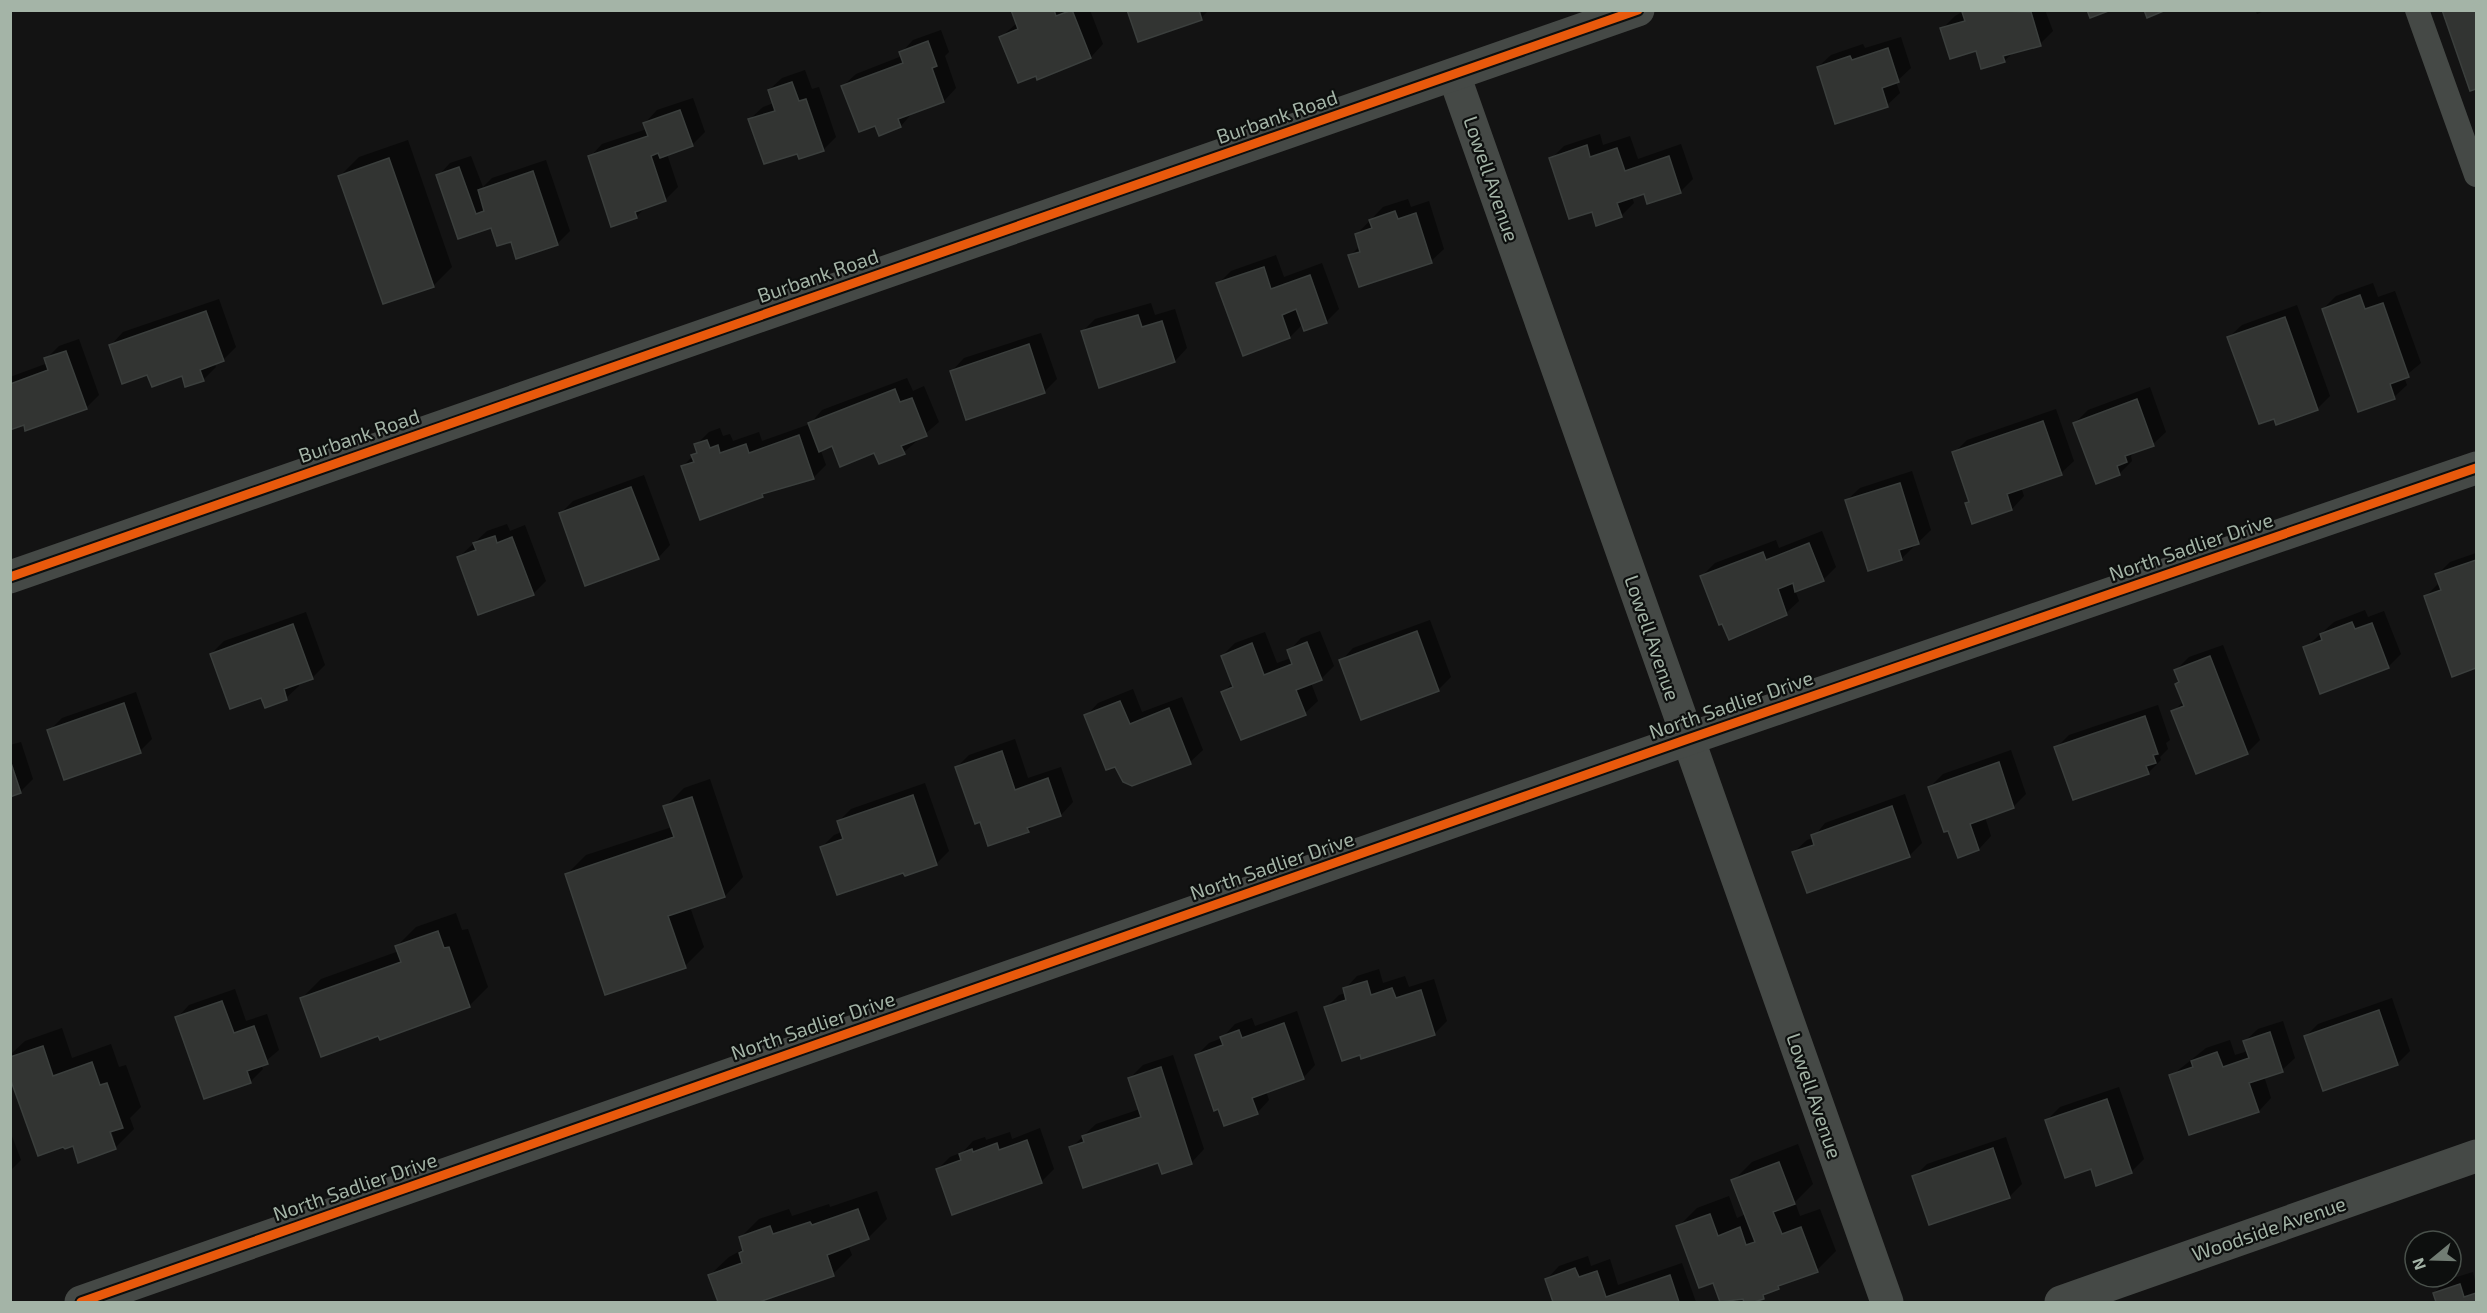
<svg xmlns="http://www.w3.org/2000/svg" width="2487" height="1313" font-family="'Exo 2',sans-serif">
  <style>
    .shadow { fill: #0007; fill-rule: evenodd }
    .building { fill: #323432; stroke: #3b3f3d; stroke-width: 1.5 }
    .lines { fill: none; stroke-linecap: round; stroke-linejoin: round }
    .lane { stroke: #454946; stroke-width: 24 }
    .street { stroke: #454946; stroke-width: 33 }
    .cycleway-casing { stroke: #0d0f0e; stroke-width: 13 }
    .cycleway { stroke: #e8590c; stroke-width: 9 }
    .labels { text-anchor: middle; stroke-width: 4.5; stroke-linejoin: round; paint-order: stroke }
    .street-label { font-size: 20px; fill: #a4b4a7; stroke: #0d0f0e }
  </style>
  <rect width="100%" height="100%" fill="#131313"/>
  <!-- shadow -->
  <g class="shadow">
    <polygon points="1013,10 1090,10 1103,44 1091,57 1037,74 1001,37 1017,23"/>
    <polygon points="1129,10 1209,10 1201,18"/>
    <polygon points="1966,10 2045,10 2053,31 2040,44 2014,52 2004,61 1977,49 1942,29 1955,16"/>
    <polygon points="2255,10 2267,10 2257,14"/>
    <polygon points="2444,10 2476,10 2476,87 2471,89"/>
    <polygon points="941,30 949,52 945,56 956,88 944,101 913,112 901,126 876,124 843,86 856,74 902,56 901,53 913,40"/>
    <polygon points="1901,37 1911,68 1896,82 1900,93 1887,105 1818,67 1831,55 1863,44 1865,48"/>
    <polygon points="805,70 812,89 819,87 836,137 823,150 798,152 750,119 763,107 774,103 769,90 782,78"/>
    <polygon points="693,98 705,132 692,145 667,154 678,187 665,200 647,206 636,217 590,157 602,144 647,129 645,123 657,110"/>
    <polygon points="1600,134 1603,145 1630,136 1638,159 1681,144 1693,179 1680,192 1645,192 1632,197 1634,203 1621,216 1593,210 1551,159 1564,146"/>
    <polygon points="408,140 452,267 433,286 340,176 359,157"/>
    <polygon points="471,156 483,187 492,178 546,160 570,231 557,244 512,240 492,226 459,237 438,176 450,163"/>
    <polygon points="1408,199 1411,207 1429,201 1444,249 1431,261 1350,256 1360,246 1356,235 1383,207"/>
    <polygon points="1276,255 1284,277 1322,263 1339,309 1326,322 1303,324 1290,337 1244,354 1218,284 1231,271"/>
    <polygon points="2373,283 2378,297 2395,291 2421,363 2404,377 2407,385 2394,397 2323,309 2336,296"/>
    <polygon points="219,299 236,347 223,360 214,363 216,367 203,380 183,375 148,373 111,345 123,332"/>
    <polygon points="1151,303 1155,315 1175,309 1187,348 1175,361 1100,386 1082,332 1095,319"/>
    <polygon points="2297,305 2330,396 2317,409 2229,337 2242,325"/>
    <polygon points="1041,333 1057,379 1044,392 952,371 964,358"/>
    <polygon points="79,339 99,395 86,408 10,428 10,377 48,363 46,359 59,346"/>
    <polygon points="907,378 913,391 924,386 939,422 904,452 833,444 821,451 826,465 813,478 767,491 763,496 683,466 698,451 696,445 709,432 720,428 723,436 730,434 733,441 759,432 762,441 810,424 822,410"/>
    <polygon points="2150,387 2166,432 2153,444 2137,450 2131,456 2132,461 2120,473 2097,482 2075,423 2088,410"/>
    <polygon points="2056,409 2074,461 2061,473 2021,487 2024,496 2012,509 1967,503 1970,500 1954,453 1967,440"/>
    <polygon points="1912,471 1931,530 1901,559 1847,500 1860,488"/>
    <polygon points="644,475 670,545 658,558 560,514 573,501"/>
    <polygon points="507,524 510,531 525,525 546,581 533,594 459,557 487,531"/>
    <polygon points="1822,531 1836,567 1823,580 1795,590 1799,601 1786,613 1702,576 1715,563 1776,540 1779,548"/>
    <polygon points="2476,553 2476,667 2453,675 2426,596 2439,583 2437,575 2450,562"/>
    <polygon points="2365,610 2368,617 2384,611 2401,654 2388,667 2305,648 2334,622"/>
    <polygon points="306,612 325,665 312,678 298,683 299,686 286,698 262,696 211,654 224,641"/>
    <polygon points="1430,620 1451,677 1438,690 1341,661 1353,648"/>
    <polygon points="1320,631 1334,666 1321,679 1311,683 1318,701 1305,713 1223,692 1233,683 1222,656 1235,643 1265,632 1277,663 1291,658 1289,651 1301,638"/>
    <polygon points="2223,645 2260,740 2247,753 2173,712 2184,701 2176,670 2189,657"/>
    <polygon points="1133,689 1142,712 1182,697 1203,750 1190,762 1132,784 1086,716 1098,703"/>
    <polygon points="136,692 152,739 140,751 49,731 62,718"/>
    <polygon points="2158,705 2170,740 2166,743 2168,749 2160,757 2161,760 2148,773 2056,748 2069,735"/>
    <polygon points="1015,739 1028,778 1061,767 1073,802 1061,815 1035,823 1028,831 981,820 956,768 969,755"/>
    <polygon points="21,742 33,779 20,792 10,795 10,745"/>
    <polygon points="2011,750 2026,794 2013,807 1985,817 1991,836 1979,849 1930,787 1943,774"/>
    <polygon points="710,779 743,877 725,896 690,907 704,947 685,966 567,874 586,855 672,827 665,807 684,788"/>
    <polygon points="925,783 949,851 936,864 904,871 822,847 834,835 842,832 838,822 851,809"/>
    <polygon points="1905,794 1922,843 1909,856 1794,852 1807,840 1813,838 1825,823"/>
    <polygon points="456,913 462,930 468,929 488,987 469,1006 379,1034 302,998 321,979 399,951 397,946 416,927"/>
    <polygon points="1379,969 1383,983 1405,976 1409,987 1434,979 1447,1021 1434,1034 1326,1008 1339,995 1346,993 1345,989 1357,976"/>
    <polygon points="235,989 246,1021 267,1014 279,1050 261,1065 263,1069 250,1082 177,1018 189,1005"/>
    <polygon points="2392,998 2410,1051 2397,1064 2306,1036 2318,1024"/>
    <polygon points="1297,1011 1315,1065 1303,1078 1266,1091 1269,1100 1257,1113 1196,1056 1209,1043 1222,1038 1235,1024 1252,1018 1255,1026"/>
    <polygon points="2283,1021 2295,1058 2282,1070 2264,1076 2271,1098 2259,1111 2171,1076 2206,1048 2230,1040 2235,1055 2248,1051 2245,1041 2258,1029"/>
    <path d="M62 1028 72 1058 111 1044 119 1067 126 1065 141 1107 130 1118 134 1129 115 1148 74 1145 10 1073V1055L25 1041ZM109 1124 114 1139H111L106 1125Z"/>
    <polygon points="1173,1055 1204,1149 1192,1162 1163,1172 1159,1161 1071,1148 1096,1124 1140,1109 1130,1078 1143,1065"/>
    <polygon points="2119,1087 2144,1159 2131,1172 2092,1167 2047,1120 2060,1107"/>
    <polygon points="1040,1128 1054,1169 1041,1182 938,1169 950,1157 963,1152 973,1141 985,1137 986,1140 1010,1132 1012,1139"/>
    <polygon points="10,1131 21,1160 10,1171"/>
    <polygon points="2006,1137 2022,1184 2009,1197 1914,1177 1927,1164"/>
    <polygon points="1798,1144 1813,1184 1795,1202 1800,1216 1820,1209 1836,1251 1817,1270 1782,1283 1763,1297 1750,1302 1746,1302 1744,1298 1722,1302 1714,1281 1678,1227 1697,1208 1729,1196 1737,1218 1746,1214 1733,1181 1752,1162"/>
    <polygon points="877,1191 887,1219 868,1238 848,1245 852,1255 833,1274 754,1302 720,1302 710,1275 729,1257 744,1249 740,1238 759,1219 789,1209 792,1216 829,1204 830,1207"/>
    <polygon points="1588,1256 1591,1266 1610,1259 1618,1285 1682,1263 1696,1302 1555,1302 1547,1279 1559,1266"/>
    <polygon points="2473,1272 2476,1285 2476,1302 2437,1302 2434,1293 2447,1280"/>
  </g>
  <!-- building -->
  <g class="building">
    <polygon points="1011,10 1054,10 1056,16 1072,10 1091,58 1037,80 1036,76 1018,83 999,37 1018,29"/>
    <polygon points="1127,10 1199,10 1202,20 1138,42"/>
    <polygon points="1967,10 2031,12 2041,46 2003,56 2005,62 1981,69 1976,51 1950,59 1940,28 1965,21 1962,12"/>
    <polygon points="2087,10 2111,10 2090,18"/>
    <polygon points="2144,10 2166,10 2147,18"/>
    <polygon points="2442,10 2476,10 2476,89 2470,91"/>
    <polygon points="928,41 937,66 932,68 944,102 898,119 901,127 879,136 875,126 859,132 841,86 903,63 899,52"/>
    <polygon points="1888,48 1899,82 1882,88 1888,107 1835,124 1817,67 1850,56 1852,60"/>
    <polygon points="792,82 799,101 806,99 824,151 799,159 797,154 764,164 748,119 775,111 768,90"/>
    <polygon points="680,110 693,146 660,158 658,153 651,156 666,201 635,212 637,218 611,227 588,156 648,136 643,123"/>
    <polygon points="1587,145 1590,157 1617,148 1625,171 1669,156 1681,193 1647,204 1644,194 1617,203 1622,217 1596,226 1592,212 1569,219 1549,158"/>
    <polygon points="389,158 434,287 383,304 338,176"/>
    <polygon points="459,167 476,214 484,211 478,190 533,171 558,245 516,259 511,242 497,246 491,228 458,239 436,175"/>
    <polygon points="1395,211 1398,219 1416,213 1432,263 1359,287 1348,255 1360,252 1355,234 1372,228 1369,220"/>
    <polygon points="1264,267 1271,289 1310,275 1327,323 1304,331 1296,309 1282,315 1290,338 1243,356 1216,283"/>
    <polygon points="2360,295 2365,309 2383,303 2409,377 2390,384 2395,399 2358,412 2322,309"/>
    <polygon points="206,311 224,361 200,370 204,381 185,387 182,376 152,387 147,375 122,384 109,345"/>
    <polygon points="1138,315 1142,327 1162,321 1175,362 1099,388 1081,331"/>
    <polygon points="2285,317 2318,410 2276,425 2274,419 2259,424 2227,337"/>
    <polygon points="1029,344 1045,393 966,420 950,371"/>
    <polygon points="66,351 87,409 25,431 24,425 10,430 10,384 48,370 44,358"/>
    <polygon points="895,389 900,402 912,398 927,436 901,446 905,454 879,464 874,453 840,467 832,446 819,452 808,423"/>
    <polygon points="2137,399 2154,446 2125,456 2127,462 2117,466 2120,475 2096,484 2073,423"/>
    <polygon points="2043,421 2062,475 2007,494 2012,510 1972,524 1965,503 1969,502 1952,452"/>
    <polygon points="799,435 814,479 762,494 763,497 700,520 681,466 694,462 691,455 697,453 694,444 707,440 710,448 718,445 720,453 746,444 749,453"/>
    <polygon points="1900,483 1919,544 1899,550 1902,560 1868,571 1845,500"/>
    <polygon points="631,487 659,559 585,586 559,513"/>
    <polygon points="495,536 497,543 512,537 534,595 478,615 457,557 476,550 473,543"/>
    <polygon points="1809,543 1824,581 1795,592 1793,583 1778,589 1787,615 1729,640 1722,624 1719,625 1700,576 1763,552 1766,560"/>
    <polygon points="2476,560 2476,668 2452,677 2424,596 2441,590 2435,574"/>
    <polygon points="2352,622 2355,629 2372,623 2389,668 2320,694 2303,647 2322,640 2320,634"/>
    <polygon points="293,624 313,679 284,689 287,700 265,708 261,698 230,709 210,654"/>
    <polygon points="1417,631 1439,691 1361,720 1339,660"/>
    <polygon points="1307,642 1322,680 1296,690 1306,715 1241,740 1221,692 1233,687 1221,656 1252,643 1264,675 1292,664 1287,650"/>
    <polygon points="2210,656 2248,754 2196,774 2171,711 2184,706 2175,684 2179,682 2174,670"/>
    <polygon points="1120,701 1130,724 1169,708 1191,764 1132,786 1123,782 1115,767 1106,770 1084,715"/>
    <polygon points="124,703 141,753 64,780 47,730"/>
    <polygon points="2145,716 2158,754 2153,755 2156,763 2146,766 2149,774 2073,800 2054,747"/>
    <polygon points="1002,751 1015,790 1048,778 1061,816 1027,828 1029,832 988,846 980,822 975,824 955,767"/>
    <polygon points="10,760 21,793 10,797"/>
    <polygon points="1999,762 2014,808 1970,824 1979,850 1958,858 1948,831 1944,832 1928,787"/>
    <polygon points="913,795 937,865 905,876 903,873 837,895 820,847 843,839 837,821"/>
    <polygon points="692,797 725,897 668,916 686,968 605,995 565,874 674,837 663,806"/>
    <polygon points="1892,806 1910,857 1807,893 1792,852 1814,845 1811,835"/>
    <polygon points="438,931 444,948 449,947 470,1007 380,1040 378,1036 321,1057 300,998 401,962 395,946"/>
    <polygon points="1367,981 1371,995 1392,988 1396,998 1421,990 1435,1035 1361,1059 1360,1055 1342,1061 1324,1007 1346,1000 1343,988"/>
    <polygon points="222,1001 234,1033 254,1026 268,1064 247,1071 251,1083 204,1099 175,1017"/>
    <polygon points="2379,1010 2398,1065 2323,1091 2304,1036"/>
    <polygon points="1284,1023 1304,1079 1252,1098 1258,1114 1224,1126 1218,1109 1214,1111 1195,1055 1223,1045 1220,1037 1239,1030 1242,1038"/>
    <polygon points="2270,1032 2283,1072 2249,1083 2259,1112 2189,1135 2169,1075 2193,1067 2191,1061 2217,1052 2223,1067 2249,1058 2243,1041"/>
    <polygon points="43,1046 53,1076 92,1062 100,1085 107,1083 123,1128 110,1132 116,1149 78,1163 73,1146 65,1149 63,1147 38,1156 10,1078 10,1057"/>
    <polygon points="1161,1067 1192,1164 1162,1174 1158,1163 1083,1188 1069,1147 1084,1142 1082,1136 1141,1117 1128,1078"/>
    <polygon points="2107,1099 2132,1173 2096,1186 2091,1169 2065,1178 2045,1120"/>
    <polygon points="1027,1140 1042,1183 952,1215 936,1169 961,1160 959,1154 972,1149 973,1152 997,1143 999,1150"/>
    <polygon points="1993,1148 2010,1198 1929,1225 1912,1176"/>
    <polygon points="1779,1162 1795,1204 1773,1212 1782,1234 1801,1227 1818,1272 1778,1286 1779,1289 1763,1295 1764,1299 1754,1302 1744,1302 1743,1299 1720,1302 1713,1283 1699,1288 1676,1226 1710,1214 1718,1236 1740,1227 1746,1245 1755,1242 1731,1180"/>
    <polygon points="858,1209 869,1239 827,1255 834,1276 759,1302 718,1302 708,1275 742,1263 739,1253 743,1251 739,1237 770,1226 773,1234 810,1222 812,1225"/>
    <polygon points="1575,1268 1579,1277 1597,1271 1606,1297 1670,1275 1679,1302 1553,1302 1545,1279"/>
    <polygon points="2460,1284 2464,1297 2476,1293 2476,1302 2436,1302 2433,1293"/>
  </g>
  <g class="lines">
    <!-- lane -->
    <polyline class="lane" points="2417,10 2476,175"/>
    <!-- street -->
    <g class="street">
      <polyline points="1454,75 1887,1302"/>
      <polyline points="10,577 1638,10"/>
      <polyline points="81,1302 1688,739 2476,468"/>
      <polyline points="2061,1302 2476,1156"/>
    </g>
    <!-- cycleway casing -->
    <g class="cycleway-casing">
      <g id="cycleway">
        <polyline points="10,577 1638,10"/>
        <polyline points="81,1302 1688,739 2476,468"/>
      </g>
    </g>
    <!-- cycleway -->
    <use href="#cycleway" class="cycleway"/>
  </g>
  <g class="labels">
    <!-- street labels -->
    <g class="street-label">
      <text transform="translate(1277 117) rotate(-19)" y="7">Burbank Road</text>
      <text transform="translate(1491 179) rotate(71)" y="7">Lowell Avenue</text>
      <text transform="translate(818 276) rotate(-19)" y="7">Burbank Road</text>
      <text transform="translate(359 436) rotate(-19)" y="7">Burbank Road</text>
      <text transform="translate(2191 547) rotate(-19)" y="7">North Sadlier Drive</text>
      <text transform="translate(1652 638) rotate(71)" y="7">Lowell Avenue</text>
      <text transform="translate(1731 705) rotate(-19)" y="7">North Sadlier Drive</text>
      <text transform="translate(1272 866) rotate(-19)" y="7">North Sadlier Drive</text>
      <text transform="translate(813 1026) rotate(-19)" y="7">North Sadlier Drive</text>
      <text transform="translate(1814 1096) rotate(71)" y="7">Lowell Avenue</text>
      <text transform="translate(355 1187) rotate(-19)" y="7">North Sadlier Drive</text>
      <text transform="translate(2269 1229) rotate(-19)" y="7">Woodside Avenue</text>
    </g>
  </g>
  <!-- border -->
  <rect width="2487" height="1313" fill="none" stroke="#a4b4a7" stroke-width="24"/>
  <!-- north arrow -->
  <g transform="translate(2433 1259) rotate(251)"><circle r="28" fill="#0d0f0e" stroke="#49514b" stroke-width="1.5"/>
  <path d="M0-4.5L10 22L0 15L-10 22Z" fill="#717c73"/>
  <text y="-9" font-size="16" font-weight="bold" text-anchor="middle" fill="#a4b4a7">N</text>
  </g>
</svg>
